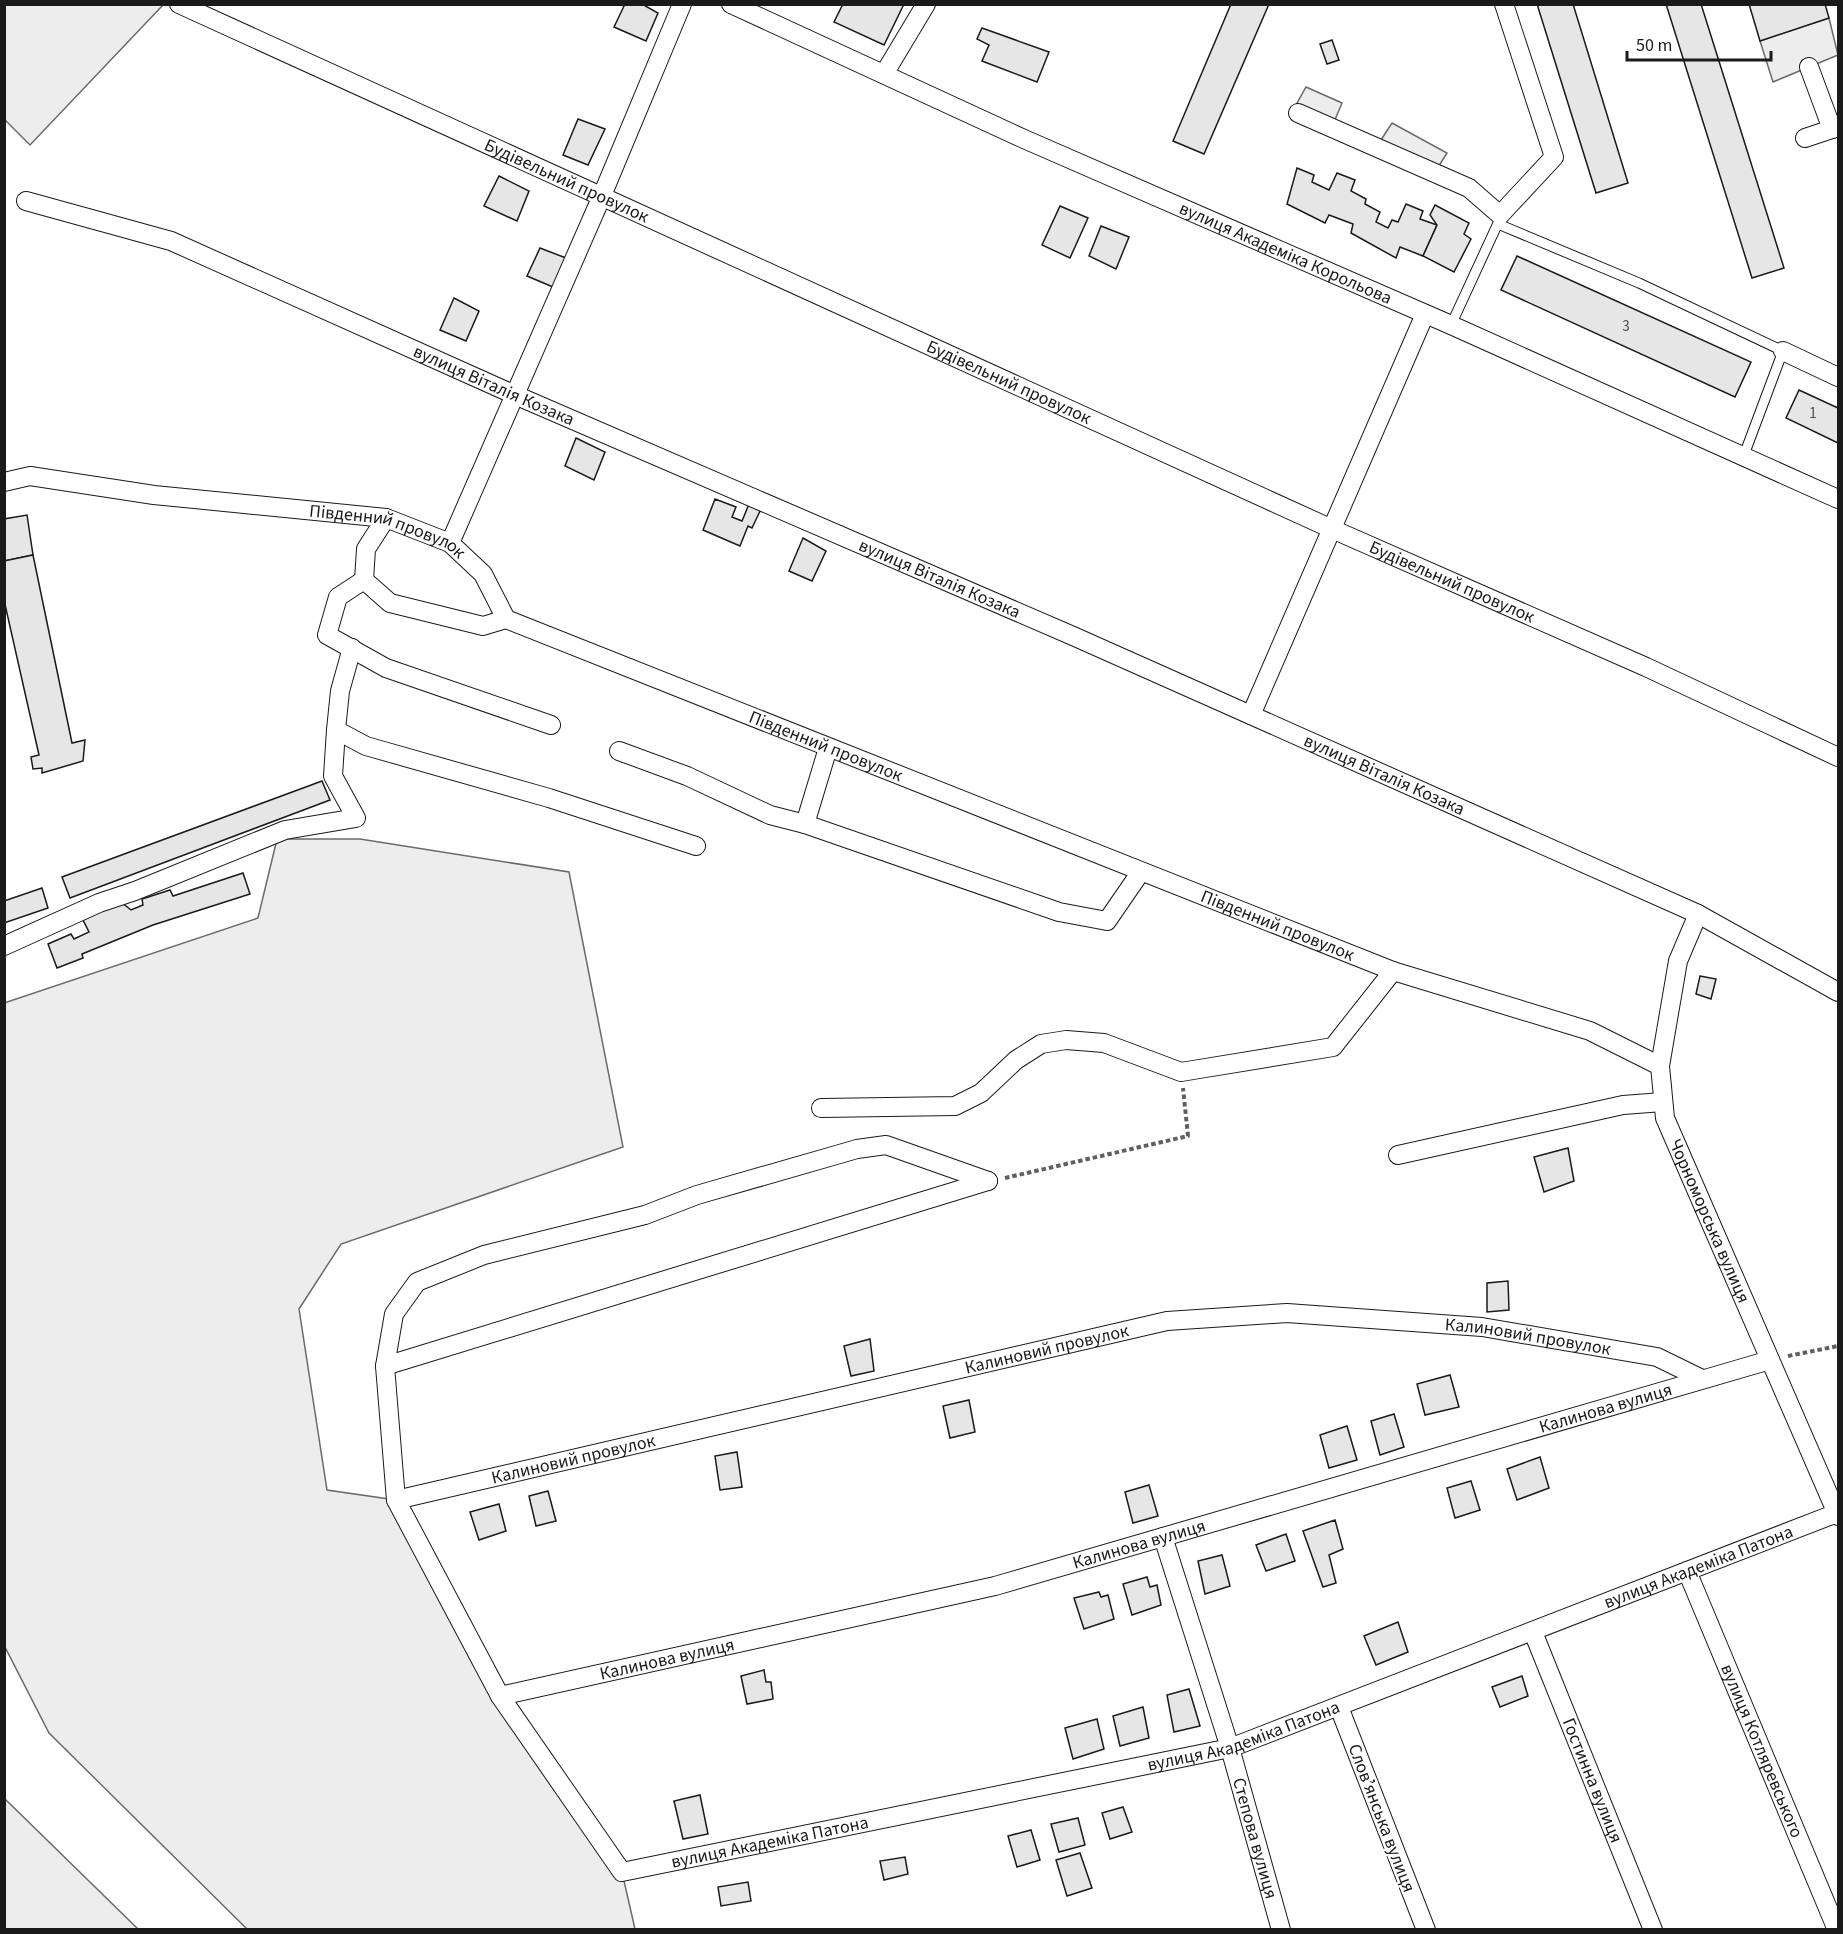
<svg xmlns="http://www.w3.org/2000/svg" width="1843" height="1934" font-family="'Source Sans 3',sans-serif">
  <style>
    .built { fill: #ededed; stroke: #6a6a6a; stroke-width: 1.5 }
    .building { fill: #e6e6e6; stroke: #1a1a1a; stroke-width: 1.5 }
    .lines { fill: none; stroke-linecap: round; stroke-linejoin: round }
    .lane-casing { stroke: #1a1a1a; stroke-width: 11 }
    .street-casing { stroke: #1a1a1a; stroke-width: 20 }
    .path { stroke: #5f5f5f; stroke-width: 4; stroke-dasharray: 4.5 3; stroke-linecap: butt }
    .lane { stroke: #fff; stroke-width: 9 }
    .street { stroke: #fff; stroke-width: 18 }
    .labels { text-anchor: middle; stroke-width: 4.5; stroke-linejoin: round; paint-order: stroke }
    .number-label { font-size: 15px; fill: #4d4d4d }
    .street-label { font-size: 18px; fill: #1a1a1a; stroke: #fff }
  </style>
  <rect width="100%" height="100%" fill="#fff"/>
  <!-- built -->
  <g class="built">
    <polygon points="4,5 5,4 163,5 30,145 5,120"/>
    <polygon points="1829,18 1838,55 1773,82 1760,41"/>
    <polygon points="1306,87 1342,103 1334,122 1296,105"/>
    <polygon points="1392,123 1447,153 1437,169 1379,143"/>
    <polygon points="277,839 360,839 569,872 623,1147 341,1244 299,1309 327,1490 396,1500 500,1696 622,1872 635,1929 247,1929 49,1733 5,1647 4,1003 258,918"/>
    <polygon points="4,1799 5,1799 138,1929 5,1929"/>
  </g>
  <!-- building -->
  <g class="building">
    <polygon points="625,4 642,4 658,13 646,41 614,27"/>
    <polygon points="843,4 904,4 884,45 834,22"/>
    <polygon points="1231,4 1269,4 1204,154 1173,141"/>
    <polygon points="1537,4 1573,4 1628,183 1596,193"/>
    <polygon points="1666,4 1701,4 1784,268 1752,278"/>
    <polygon points="1749,4 1825,4 1829,18 1760,41"/>
    <polygon points="982,28 1049,52 1037,82 982,61 989,45 977,39"/>
    <polygon points="1332,40 1339,60 1327,64 1320,44"/>
    <polygon points="578,119 605,129 588,165 563,155"/>
    <polygon points="1297,168 1314,175 1312,182 1329,190 1337,173 1355,180 1351,191 1366,199 1365,204 1380,212 1376,222 1388,228 1392,220 1398,222 1406,204 1423,211 1420,219 1437,225 1423,256 1400,247 1396,258 1351,233 1353,224 1329,215 1325,223 1287,204"/>
    <polygon points="499,176 529,191 517,221 484,206"/>
    <polygon points="1435,205 1469,223 1464,234 1471,239 1454,272 1423,256 1437,225 1430,215"/>
    <polygon points="1060,206 1088,218 1070,258 1042,245"/>
    <polygon points="1101,226 1129,237 1116,269 1089,256"/>
    <polygon points="540,248 566,258 553,287 527,276"/>
    <polygon points="1517,256 1751,362 1735,397 1501,290"/>
    <polygon points="454,298 479,311 466,341 440,330"/>
    <polygon points="1799,390 1838,408 1838,443 1786,418"/>
    <polygon points="576,438 605,452 594,480 565,466"/>
    <polygon points="715,499 736,507 732,517 742,521 749,504 761,509 752,528 748,526 740,546 703,530"/>
    <polygon points="27,515 33,555 4,561 4,519"/>
    <polygon points="803,538 826,551 812,581 789,571"/>
    <polygon points="33,555 72,743 85,740 83,761 42,773 42,768 33,769 31,757 39,755 4,600 4,561"/>
    <polygon points="322,781 330,800 70,898 62,877"/>
    <polygon points="243,873 250,894 153,925 82,954 83,958 57,968 48,944 71,934 74,939 89,932 83,920 121,902 131,910 143,905 142,899 170,890 173,896"/>
    <polygon points="42,888 48,908 4,923 4,901"/>
    <polygon points="1700,976 1716,979 1711,999 1696,994"/>
    <polygon points="1568,1148 1574,1181 1544,1192 1534,1157"/>
    <polygon points="1508,1281 1509,1310 1487,1312 1487,1283"/>
    <polygon points="870,1339 874,1371 851,1376 844,1346"/>
    <polygon points="1450,1375 1459,1407 1425,1415 1417,1384"/>
    <polygon points="969,1400 975,1432 950,1438 943,1406"/>
    <polygon points="1394,1414 1404,1447 1380,1455 1371,1421"/>
    <polygon points="1347,1426 1357,1460 1329,1468 1320,1435"/>
    <polygon points="737,1452 742,1487 720,1490 715,1456"/>
    <polygon points="1540,1457 1549,1488 1517,1500 1507,1469"/>
    <polygon points="1471,1481 1480,1510 1455,1518 1447,1488"/>
    <polygon points="1149,1485 1158,1516 1133,1523 1125,1492"/>
    <polygon points="548,1491 556,1521 536,1526 529,1496"/>
    <polygon points="499,1504 506,1531 479,1540 470,1512"/>
    <polygon points="1335,1520 1343,1549 1329,1555 1336,1583 1323,1587 1303,1531"/>
    <polygon points="1286,1534 1295,1561 1266,1571 1256,1545"/>
    <polygon points="1222,1555 1230,1586 1205,1594 1198,1561"/>
    <polygon points="1147,1577 1150,1587 1157,1585 1161,1605 1132,1615 1123,1584"/>
    <polygon points="1099,1592 1101,1597 1108,1595 1114,1619 1084,1629 1074,1598"/>
    <polygon points="1398,1622 1408,1652 1376,1665 1364,1636"/>
    <polygon points="764,1670 766,1682 771,1682 773,1699 747,1704 741,1676"/>
    <polygon points="1522,1676 1528,1696 1500,1707 1492,1687"/>
    <polygon points="1189,1689 1200,1726 1174,1732 1167,1695"/>
    <polygon points="1143,1707 1149,1738 1120,1746 1113,1716"/>
    <polygon points="1097,1719 1104,1749 1073,1759 1065,1728"/>
    <polygon points="700,1795 708,1834 683,1839 674,1801"/>
    <polygon points="1123,1807 1132,1832 1110,1839 1102,1813"/>
    <polygon points="1078,1818 1085,1845 1059,1852 1051,1824"/>
    <polygon points="1031,1830 1040,1860 1017,1867 1008,1836"/>
    <polygon points="1080,1853 1092,1888 1067,1896 1056,1860"/>
    <polygon points="905,1857 908,1874 884,1880 880,1861"/>
    <polygon points="748,1882 751,1901 721,1906 718,1887"/>
  </g>
  <g class="lines">
    <!-- lane casing -->
    <g class="lane-casing">
      <g id="lane">
        <polyline points="1498,224 1639,283 1783,351 1744,455"/>
        <polyline points="1451,325 1499,221"/>
      </g>
    </g>
    <!-- street casing -->
    <g class="street-casing">
      <g id="street">
        <path id="s1" d="M179 4 1332 529 1646 667 1838 757"/>
        <path id="s2" d="M731 4 1024 139 1451 325 1838 499"/>
        <polyline points="1809,67 1832,129"/>
        <polyline points="884,74 926,4"/>
        <polyline points="1298,113 1469,188 1500,215 1554,157 1504,4"/>
        <polyline points="1805,138 1838,127"/>
        <path id="s3" d="M26 201 171 241 515 395 1073 636 1698 914 1838 992"/>
        <polyline points="1783,351 1838,377"/>
        <path id="s4" d="M4 482 30 476 154 495 386 518 450 543 483 574 506 619 1393 971 1590 1031 1660 1066"/>
        <polyline points="386,518 366,549 364,580 390,603 483,626 506,619"/>
        <polyline points="450,543 601,198 682,4"/>
        <polyline points="364,580 338,597 327,635 386,668 551,725"/>
        <polyline points="352,648 340,691 336,730 366,746 549,798 696,846"/>
        <polyline points="1251,715 1425,314"/>
        <polyline points="828,748 805,824 1059,912 1107,921 1140,873"/>
        <polyline points="619,751 687,776 770,815 805,824"/>
        <path id="s5" d="M1698 914 1678 961 1660 1066 1665 1118 1838 1516"/>
        <polyline points="4,946 99,903 135,891 285,830 356,818 333,776 336,730"/>
        <polyline points="821,1108 955,1106 981,1093 1016,1060 1041,1044 1066,1040 1104,1043 1181,1072 1333,1047 1393,971"/>
        <polyline points="1398,1155 1623,1105 1663,1102"/>
        <path id="s6" d="M988 1181 385 1366 396 1500 500 1696 622 1872 1230 1748 1837 1513"/>
        <polyline points="385,1366 394,1314 417,1282 484,1255 645,1215 697,1195 857,1149 886,1145 988,1181"/>
        <path id="s7" d="M396 1500 1167 1321 1287 1313 1482 1327 1657 1357 1702 1379"/>
        <path id="s8" d="M1163 1537 1230 1748 1281 1930"/>
        <path id="s9" d="M1687 1571 1837 1930"/>
        <path id="s10" d="M1533 1632 1653 1930"/>
        <path id="s11" d="M500 1696 995 1586 1770 1360"/>
        <polyline points="1339,1707 1426,1930"/>
      </g>
    </g>
    <!-- path -->
    <g class="path">
      <polyline points="1005,1178 1188,1136 1183,1088"/>
      <polyline points="1788,1356 1838,1346"/>
    </g>
    <!-- lane -->
    <use href="#lane" class="lane"/>
    <!-- street -->
    <use href="#street" class="street"/>
  </g>
  <g class="labels">
    <!-- number labels -->
    <g class="number-label">
      <text x="1626" y="331">3</text>
      <text x="1813" y="418">1</text>
    </g>
    <!-- street labels -->
    <g class="street-label">
      <text dy="6" stroke="none"><textPath href="#s1" startOffset="426">Будівельний провулок</textPath></text>
      <text dy="6" stroke="none"><textPath href="#s2" startOffset="608">вулиця Академіка Корольова</textPath></text>
      <text dy="6" stroke="none"><textPath href="#s1" startOffset="912">Будівельний провулок</textPath></text>
      <text dy="6" stroke="none"><textPath href="#s3" startOffset="504">вулиця Віталія Козака</textPath></text>
      <text dy="6" stroke="none"><textPath href="#s4" startOffset="390">Південний провулок</textPath></text>
      <text dy="6" stroke="none"><textPath href="#s3" startOffset="990">вулиця Віталія Козака</textPath></text>
      <text dy="6" stroke="none"><textPath href="#s1" startOffset="1398">Будівельний провулок</textPath></text>
      <text dy="6" stroke="none"><textPath href="#s4" startOffset="894">Південний провулок</textPath></text>
      <text dy="6" stroke="none"><textPath href="#s3" startOffset="1476">вулиця Віталія Козака</textPath></text>
      <text dy="6" stroke="none"><textPath href="#s4" startOffset="1380">Південний провулок</textPath></text>
      <text dy="6" stroke="none"><textPath href="#s5" startOffset="322">Чорноморська вулиця</textPath></text>
      <text dy="6" stroke="none"><textPath href="#s7" startOffset="1154">Калиновий провулок</textPath></text>
      <text dy="6" stroke="none"><textPath href="#s7" startOffset="668">Калиновий провулок</textPath></text>
      <text dy="6" stroke="none"><textPath href="#s11" startOffset="1143">Калинова вулиця</textPath></text>
      <text dy="6" stroke="none"><textPath href="#s7" startOffset="182">Калиновий провулок</textPath></text>
      <text dy="6" stroke="none"><textPath href="#s11" startOffset="657">Калинова вулиця</textPath></text>
      <text dy="6" stroke="none"><textPath href="#s6" startOffset="2324">вулиця Академіка Патона</textPath></text>
      <text dy="6" stroke="none"><textPath href="#s11" startOffset="171">Калинова вулиця</textPath></text>
      <text dy="6" stroke="none"><textPath href="#s6" startOffset="1838">вулиця Академіка Патона</textPath></text>
      <text dy="6" stroke="none"><textPath href="#s9" startOffset="195">вулиця Котляревського</textPath></text>
      <text dy="6" stroke="none"><textPath href="#s10" startOffset="160">Гостинна вулиця</textPath></text>
      <text transform="translate(1382 1818) rotate(69)" y="6">Словʼянська вулиця</text>
      <text dy="6" stroke="none"><textPath href="#s8" startOffset="315">Степова вулиця</textPath></text>
      <text dy="6" stroke="none"><textPath href="#s6" startOffset="1352">вулиця Академіка Патона</textPath></text>
    </g>
  </g>
  <!-- border -->
  <rect width="1843" height="1934" fill="none" stroke="#1a1a1a" stroke-width="12"/>
  <!-- scale -->
  <path d="M1627 51v9h144v-9" fill="none" stroke="#1a1a1a" stroke-width="3"/>
  <text x="1636" y="51" font-size="18" fill="#1a1a1a" stroke="#ffffff" stroke-width="4.5" paint-order="stroke">50 m</text>
</svg>
